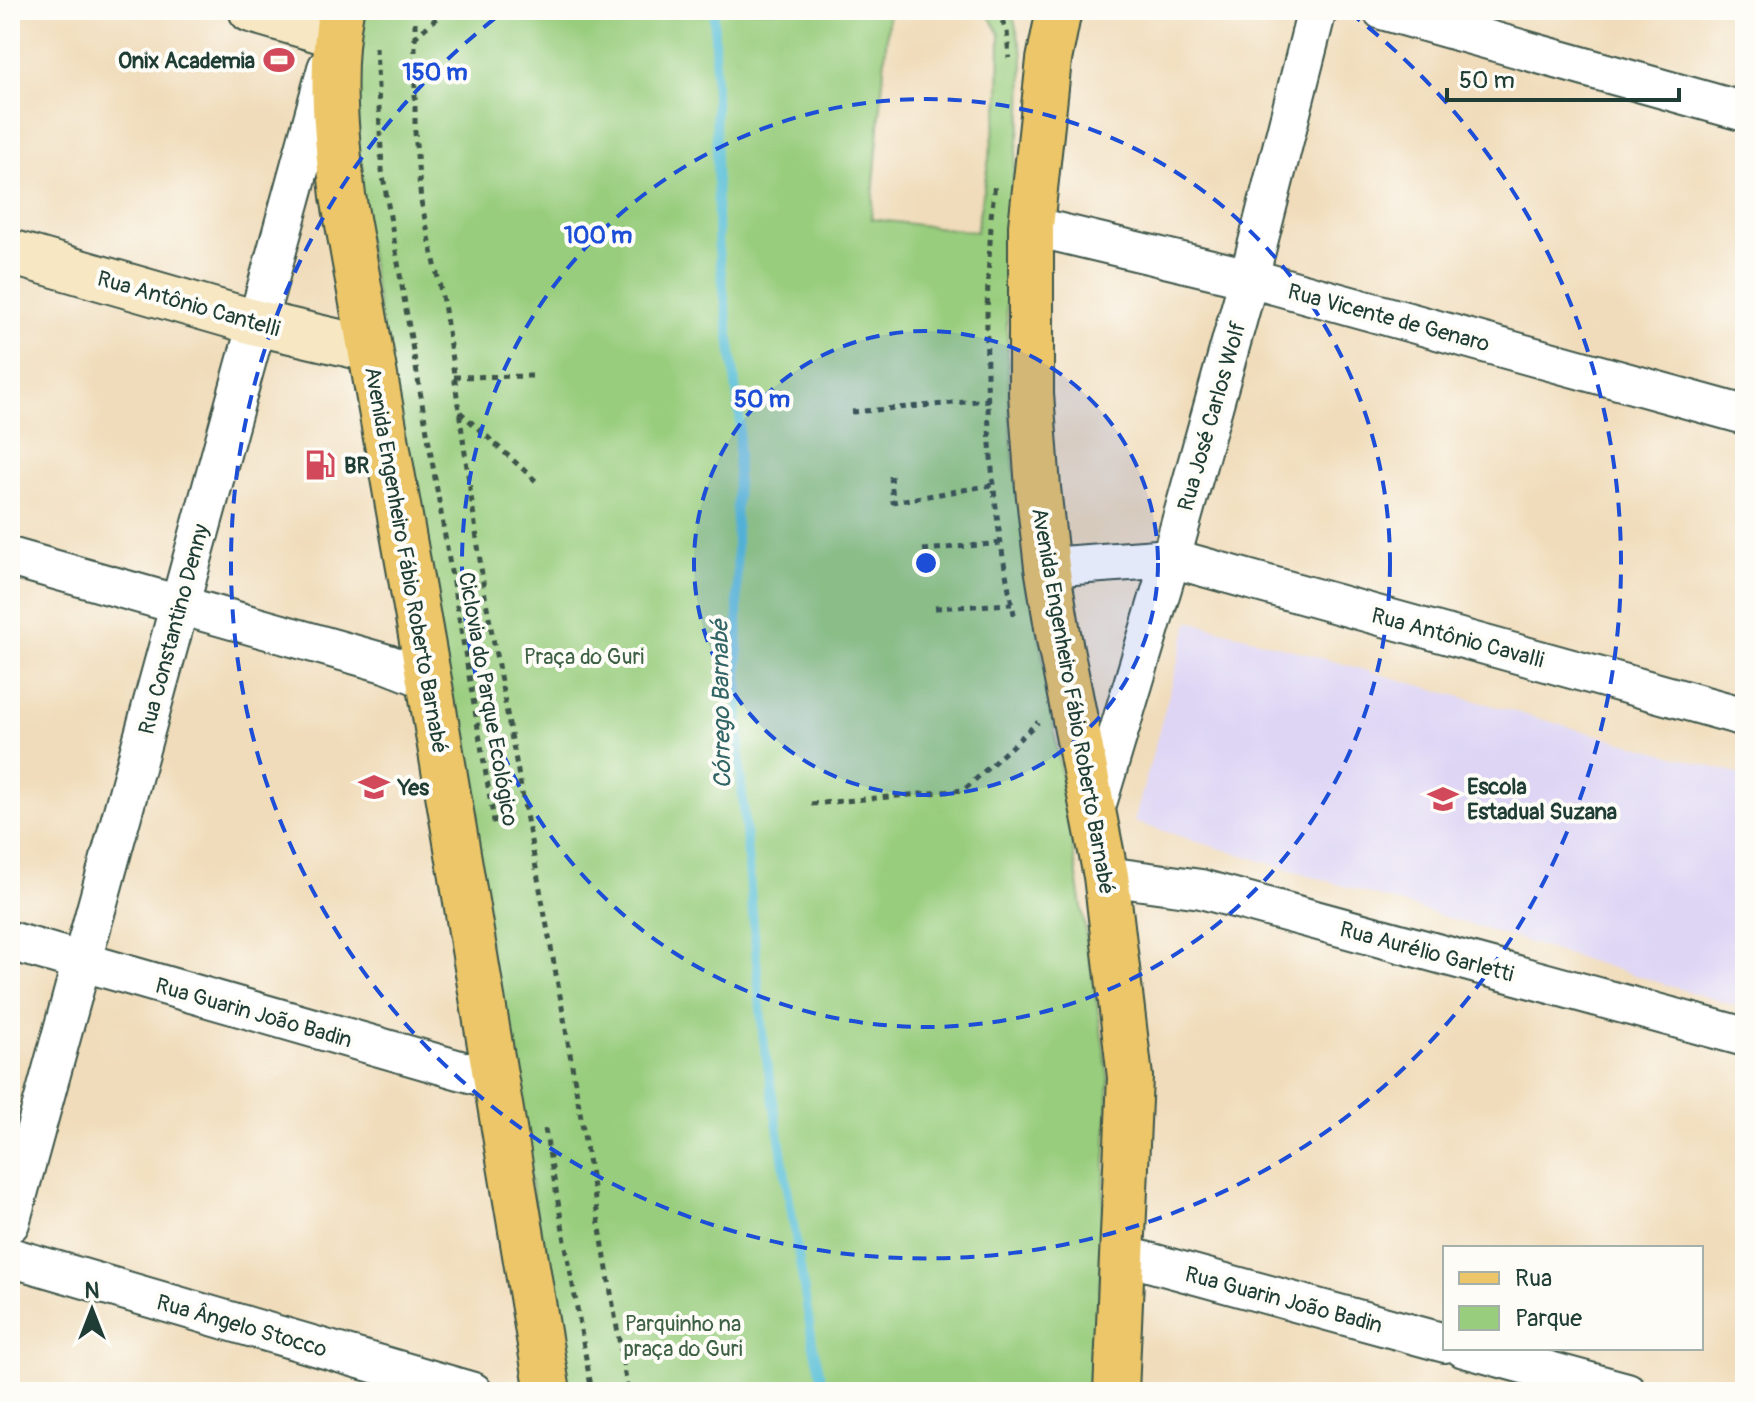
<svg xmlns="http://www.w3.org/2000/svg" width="1755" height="1402" font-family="Pangolin,sans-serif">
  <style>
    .built { fill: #ded5f5 }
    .green { fill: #99cd7e; stroke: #5c8559; stroke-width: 2 }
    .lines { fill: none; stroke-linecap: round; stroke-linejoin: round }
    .stream { stroke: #5ac0d8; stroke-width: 9 }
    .street-casing { stroke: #3e5548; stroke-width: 42 }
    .secondary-casing { stroke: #3e5548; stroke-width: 48 }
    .primary-casing { stroke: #3e5548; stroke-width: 48 }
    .path { stroke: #3e5548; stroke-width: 5; stroke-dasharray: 6 6; stroke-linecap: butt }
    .street { stroke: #fff; stroke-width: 38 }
    .secondary { stroke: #f7e8c3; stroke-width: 44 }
    .primary { stroke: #ecc669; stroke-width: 44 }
    .ring { fill: none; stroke: #1d4ed8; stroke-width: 4; stroke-dasharray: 14 10 }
    .labels { text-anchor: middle; stroke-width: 8; stroke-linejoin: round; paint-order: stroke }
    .poi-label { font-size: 22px; font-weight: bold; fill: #1f3d34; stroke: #fdfcf7; text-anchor: start }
    .street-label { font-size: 22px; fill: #1f3d34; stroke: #fdfcf7 }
    .park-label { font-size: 22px; fill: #3e6146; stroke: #fdfcf7 }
    .water-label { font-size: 24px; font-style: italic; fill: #316465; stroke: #fdfcf7 }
    .centre { fill: #1d4ed8; stroke: #fdfcf7; stroke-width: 4 }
    .ring-label { font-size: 24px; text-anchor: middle; font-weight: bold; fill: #1d4ed8; stroke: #fdfcf7; stroke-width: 8; stroke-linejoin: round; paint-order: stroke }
  </style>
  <rect width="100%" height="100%" fill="#fdfcf7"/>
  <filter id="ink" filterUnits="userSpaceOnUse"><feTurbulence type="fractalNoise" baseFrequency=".0125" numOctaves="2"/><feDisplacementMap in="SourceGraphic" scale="16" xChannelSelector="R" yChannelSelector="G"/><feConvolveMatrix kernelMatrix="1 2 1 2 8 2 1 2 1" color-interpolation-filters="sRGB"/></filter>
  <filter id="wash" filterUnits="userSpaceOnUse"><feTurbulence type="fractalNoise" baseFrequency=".006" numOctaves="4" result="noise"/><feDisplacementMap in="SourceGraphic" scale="32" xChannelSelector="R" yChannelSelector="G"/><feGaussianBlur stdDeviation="1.8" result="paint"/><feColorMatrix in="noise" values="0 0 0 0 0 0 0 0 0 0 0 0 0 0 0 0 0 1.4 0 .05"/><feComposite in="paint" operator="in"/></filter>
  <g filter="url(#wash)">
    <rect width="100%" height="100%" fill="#f0dcba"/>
    <!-- built -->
    <polygon class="built" points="1189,621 1745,776 1745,970 1736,1006 1134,822"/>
    <!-- green -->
    <polygon class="green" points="362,10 889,10 871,219 976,232 999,102 1000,34 985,10 1009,10 1013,16 1023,55 1022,113 1014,170 1006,292 1010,417 1016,485 1109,1081 1095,1392 567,1392 356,180 356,25"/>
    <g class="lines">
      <!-- stream -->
      <polyline class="stream" points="714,10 718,246 740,420 736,509 740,766 763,1037 813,1345 825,1392"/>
    </g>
  </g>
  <g filter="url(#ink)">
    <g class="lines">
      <!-- street casing -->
      <g class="street-casing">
        <g id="street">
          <polyline points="1382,10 1745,112"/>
          <polyline points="1031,226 1249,278 1745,415"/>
          <polyline points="10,557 388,664 429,680"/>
          <polyline points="1047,567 1171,558 1745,717"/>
          <polyline points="1093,817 1171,558 1249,278 1317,10"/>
          <polyline points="1106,876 1201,889 1745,1037"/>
          <polyline points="10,941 498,1081"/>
          <polyline points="10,1223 327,68"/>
          <polyline points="1123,1255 1445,1343"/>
          <polyline points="10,1257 473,1392"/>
          <polyline points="1464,1348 1627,1392"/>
        </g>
      </g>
      <!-- secondary casing -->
      <g class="secondary-casing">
        <g id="secondary">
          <polyline points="251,10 336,35"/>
          <polyline points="10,252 257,323 369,349"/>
        </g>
      </g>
      <!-- primary casing -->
      <g class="primary-casing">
        <g id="primary">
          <path d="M341 10C329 71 336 135 343 196L429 680 548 1392"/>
          <polyline points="1059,10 1049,60 1031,226 1031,394 1038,488 1047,567 1059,639 1106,876 1130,1077 1116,1392"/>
        </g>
      </g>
      <!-- path -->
      <g class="path">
        <polyline points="415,10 415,132 421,201 445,310 485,596 561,1001 628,1392"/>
        <polyline points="997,10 1007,31 1009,58"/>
        <polyline points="414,38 446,10"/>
        <polyline points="376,47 382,170 495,827"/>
        <polyline points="991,217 995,183"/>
        <path d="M991 227C982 357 986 490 1015 618"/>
        <polyline points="454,377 533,376"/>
        <polyline points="460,412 536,481"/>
        <polyline points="852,412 989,400"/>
        <polyline points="891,476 893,502 992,485"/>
        <polyline points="923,550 1002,543"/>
        <polyline points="935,608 1012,604"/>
        <polyline points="811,804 964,790 1038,722"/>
        <polyline points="545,1129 592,1392"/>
      </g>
      <!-- street -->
      <use href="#street" class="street"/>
      <!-- secondary -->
      <use href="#secondary" class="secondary"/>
      <!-- primary -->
      <use href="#primary" class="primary"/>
    </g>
  </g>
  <!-- distance rings -->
  <circle cx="926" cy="563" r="232" fill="#1d4ed8" fill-opacity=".12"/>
  <g class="ring">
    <circle cx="926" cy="563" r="232"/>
    <circle cx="926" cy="563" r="464"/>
    <path d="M1349 12A695 695 0 1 1 503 12"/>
  </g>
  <!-- icons -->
  <defs>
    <g id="stadium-bare" transform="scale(2.4)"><path d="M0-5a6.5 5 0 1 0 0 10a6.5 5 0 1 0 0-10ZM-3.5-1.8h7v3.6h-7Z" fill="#d1495b" stroke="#fdfcf7" stroke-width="2.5" paint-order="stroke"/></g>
    <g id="fuel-bare" transform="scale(2.4)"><path d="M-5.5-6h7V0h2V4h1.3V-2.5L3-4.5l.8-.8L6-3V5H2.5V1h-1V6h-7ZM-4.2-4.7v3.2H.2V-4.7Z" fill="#d1495b" stroke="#fdfcf7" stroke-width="2.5" paint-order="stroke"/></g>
    <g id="school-bare" transform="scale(2.4)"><path d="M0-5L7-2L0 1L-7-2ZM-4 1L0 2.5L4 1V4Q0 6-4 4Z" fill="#d1495b" stroke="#fdfcf7" stroke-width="2.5" paint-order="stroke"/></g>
  </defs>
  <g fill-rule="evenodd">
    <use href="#stadium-bare" x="279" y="60"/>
    <use href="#fuel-bare" x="320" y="465"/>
    <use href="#school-bare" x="374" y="787"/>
    <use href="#school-bare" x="1443" y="799"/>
  </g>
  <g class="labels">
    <!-- poi labels -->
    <g class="poi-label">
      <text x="255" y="68" text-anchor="end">Onix Academia</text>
      <text x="344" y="473">BR</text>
      <text x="1467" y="794">Escola<tspan x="1467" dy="25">Estadual Suzana</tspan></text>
      <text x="398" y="795">Yes</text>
    </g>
    <!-- street labels -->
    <g class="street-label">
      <text transform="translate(189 303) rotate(16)" y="8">Rua Antônio Cantelli</text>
      <text transform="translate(1389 317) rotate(15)" y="8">Rua Vicente de Genaro</text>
      <text transform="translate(1211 416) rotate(-74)" y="8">Rua José Carlos Wolf</text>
      <text transform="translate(407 560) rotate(80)" y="8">Avenida Engenheiro Fábio Roberto Barnabé</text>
      <text transform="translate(173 629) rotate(-75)" y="8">Rua Constantino Denny</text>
      <text transform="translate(1458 637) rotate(15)" y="8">Rua Antônio Cavalli</text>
      <text transform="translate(489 699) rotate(80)" y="8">Ciclovia do Parque Ecológico</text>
      <text transform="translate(1074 701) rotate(80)" y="8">Avenida Engenheiro Fábio Roberto Barnabé</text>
      <text transform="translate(1427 951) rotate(15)" y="8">Rua Aurélio Garletti</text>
      <text transform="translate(254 1012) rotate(16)" y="8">Rua Guarin João Badin</text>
      <text transform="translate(1284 1299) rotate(15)" y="8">Rua Guarin João Badin</text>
      <text transform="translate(242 1325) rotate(16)" y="8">Rua Ângelo Stocco</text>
    </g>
    <!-- park labels -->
    <g class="park-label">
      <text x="584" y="664">Praça do Guri</text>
      <text x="683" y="1331">Parquinho na<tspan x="683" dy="25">praça do Guri</tspan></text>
    </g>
    <!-- water labels -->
    <g class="water-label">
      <text transform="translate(721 704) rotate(-91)" y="8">Córrego Barnabé</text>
    </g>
  </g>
  <circle cx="926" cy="563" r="12" class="centre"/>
  <g class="ring-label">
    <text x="435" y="80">150 m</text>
    <text x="598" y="243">100 m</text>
    <text x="762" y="407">50 m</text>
  </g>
  <!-- margin -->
  <rect width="1755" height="1402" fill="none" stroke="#fdfcf7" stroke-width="40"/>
  <!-- legend -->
  <rect x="1443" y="1246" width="260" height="104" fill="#fdfcf7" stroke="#a4b0a9" stroke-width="2"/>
  <rect x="1459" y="1272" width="40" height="12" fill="#ecc669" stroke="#a4b0a9" stroke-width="2"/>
  <text x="1515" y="1286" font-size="24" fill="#1f3d34">Rua</text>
  <rect x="1459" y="1306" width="40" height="24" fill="#99cd7e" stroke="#a4b0a9" stroke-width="2"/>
  <text x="1515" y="1326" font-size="24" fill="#1f3d34">Parque</text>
  <!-- north arrow -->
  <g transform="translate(92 1310)" stroke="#fdfcf7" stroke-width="6" paint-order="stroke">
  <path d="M0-6L14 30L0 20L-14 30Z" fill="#1f3d34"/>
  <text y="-12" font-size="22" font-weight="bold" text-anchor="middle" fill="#1f3d34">N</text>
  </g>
  <!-- scale -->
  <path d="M1447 88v12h232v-12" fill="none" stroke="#1f3d34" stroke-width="4"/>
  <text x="1459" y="88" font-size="24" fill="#1f3d34" stroke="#fdfcf7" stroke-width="6" paint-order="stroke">50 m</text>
</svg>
